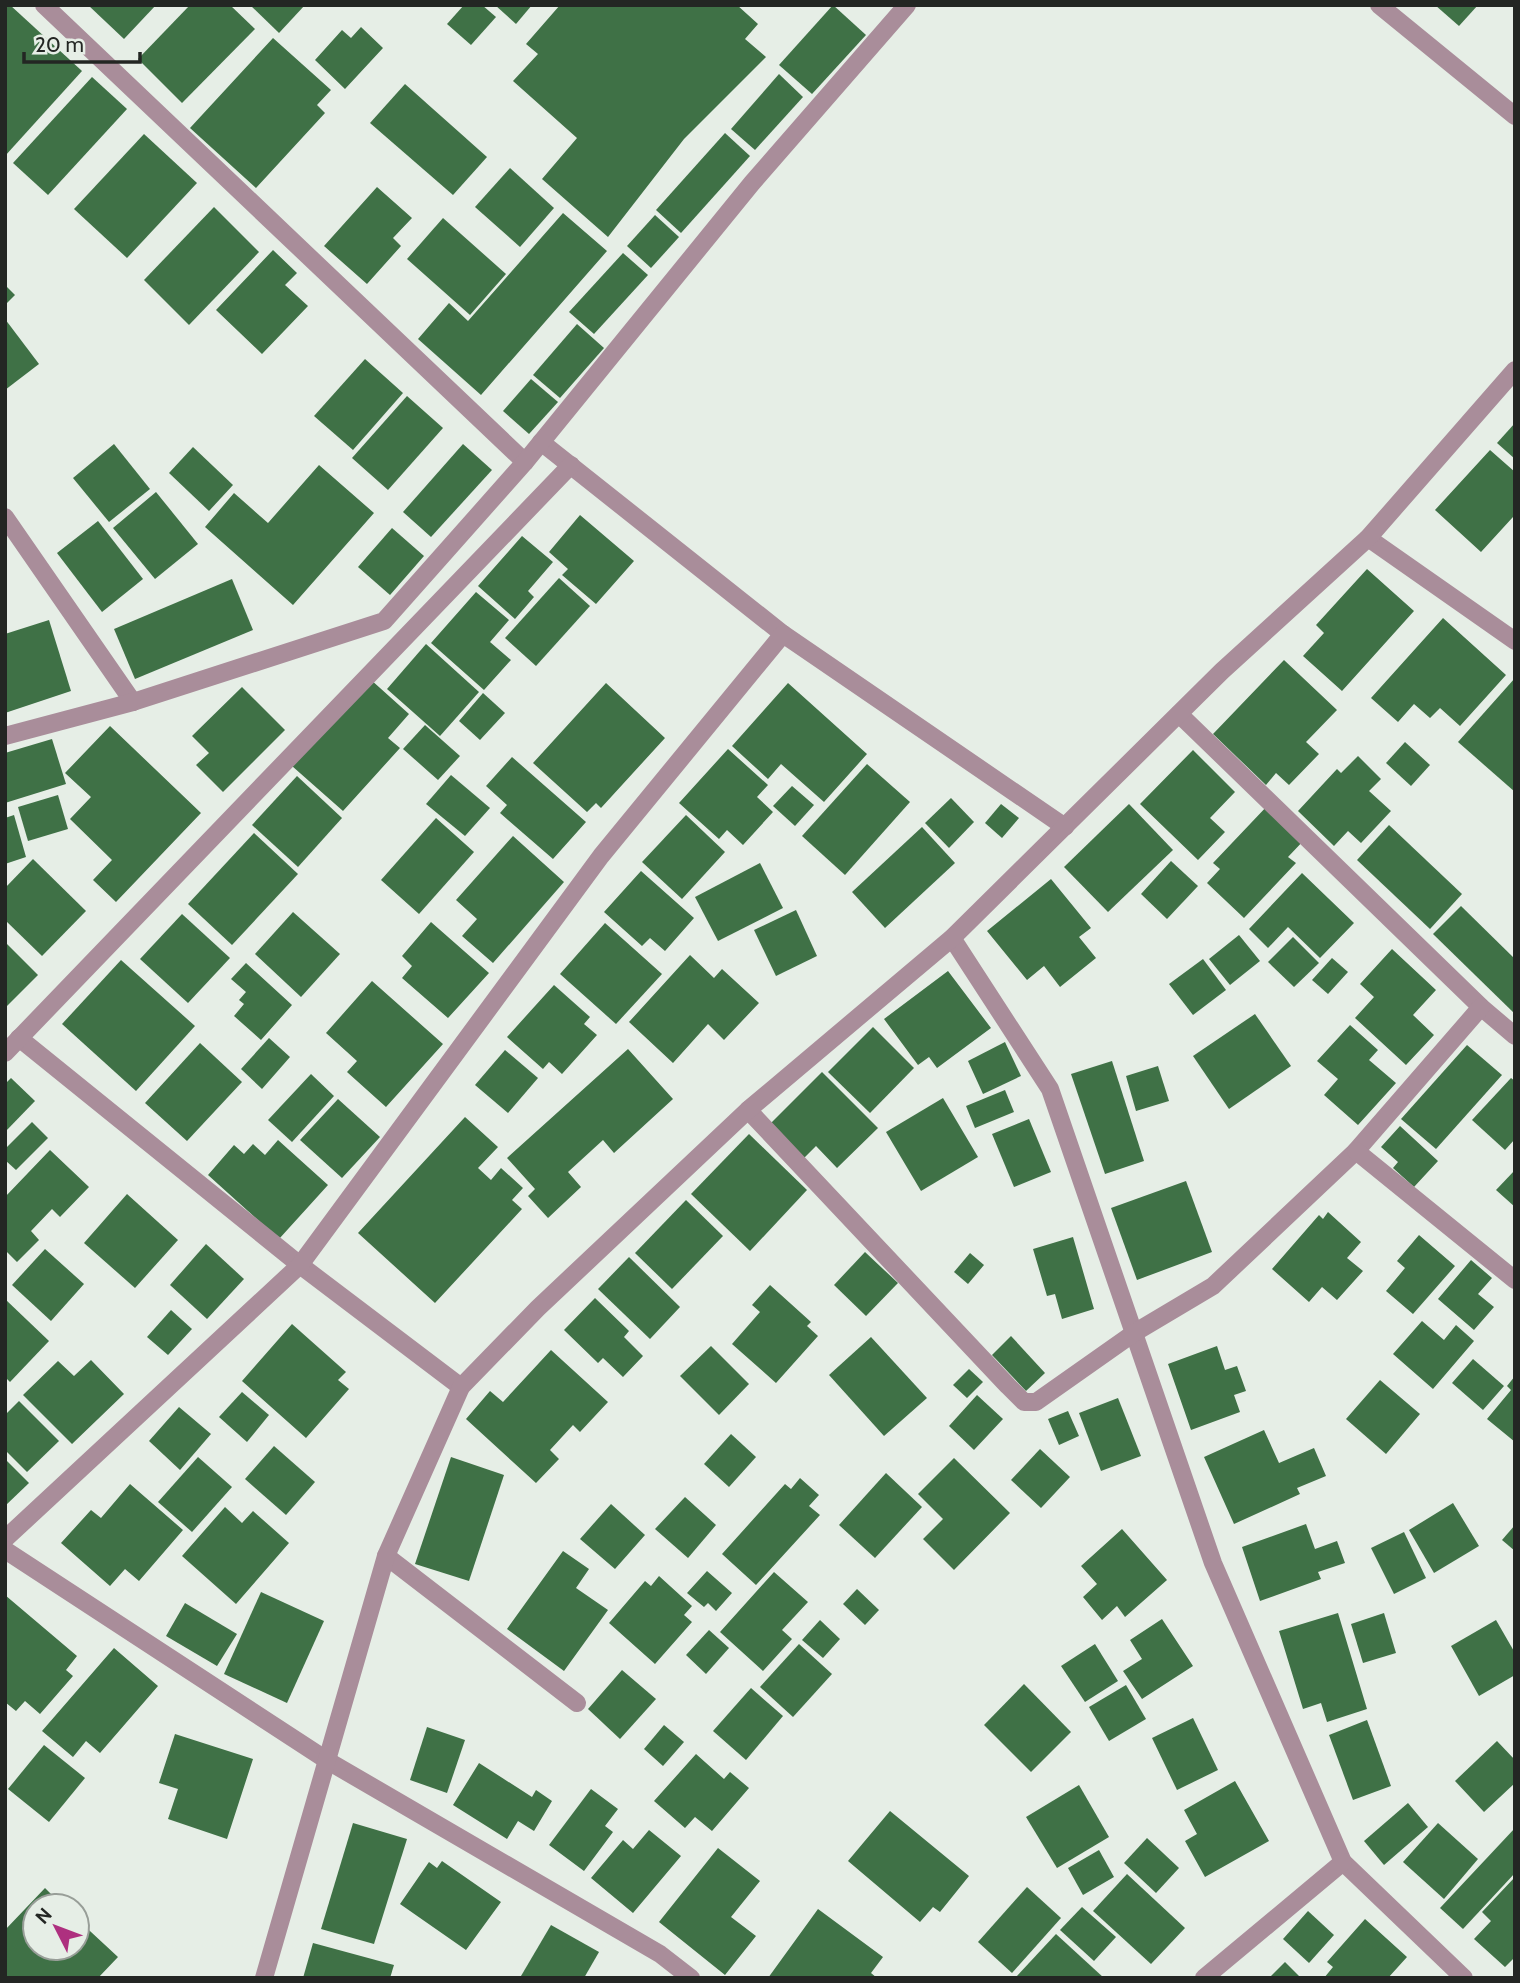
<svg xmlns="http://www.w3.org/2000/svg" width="1520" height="1983" font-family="Cabin,sans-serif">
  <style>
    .building { fill: #3f7146 }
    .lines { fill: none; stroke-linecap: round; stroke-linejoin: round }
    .minor { stroke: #a98d9a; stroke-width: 18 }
  </style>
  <rect width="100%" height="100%" fill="#e6eee6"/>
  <!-- building -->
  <g class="building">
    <polygon points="5,5 10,5 82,71 5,156"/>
    <polygon points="88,5 156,5 124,39"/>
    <polygon points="190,5 230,5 255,29 182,103 138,59"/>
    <polygon points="250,5 305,5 279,33"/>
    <polygon points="464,5 482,5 496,17 471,45 447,24"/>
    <polygon points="495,5 532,5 516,24"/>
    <polygon points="560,5 737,5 758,24 745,39 766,57 684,139 608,237 542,179 577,138 513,81 538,54 526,44"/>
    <polygon points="833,5 866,35 812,94 779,65"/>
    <polygon points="1435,5 1478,5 1459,26"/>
    <polygon points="361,27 383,48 345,89 315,60 342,30 351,38"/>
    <polygon points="273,38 331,90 317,105 325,113 256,188 190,128"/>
    <polygon points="779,74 803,97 755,150 731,129"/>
    <polygon points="92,77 127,109 48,195 13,163"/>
    <polygon points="405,84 487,157 453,195 370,123"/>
    <polygon points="725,133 750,156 681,233 656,210"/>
    <polygon points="144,134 197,183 127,258 74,209"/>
    <polygon points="510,168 554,208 520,247 475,207"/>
    <polygon points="377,187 412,218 393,238 401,246 367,284 324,246"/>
    <polygon points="214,207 259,252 189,325 144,280"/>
    <polygon points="563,213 607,251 481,395 418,339 449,303 468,321"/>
    <polygon points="655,215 679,237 651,268 627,246"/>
    <polygon points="443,218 506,274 470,315 407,259"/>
    <polygon points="273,250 297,273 285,285 308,306 262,354 216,310"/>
    <polygon points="623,253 648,275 594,334 569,312"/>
    <polygon points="5,285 15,295 5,305"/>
    <polygon points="5,319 39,364 5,390"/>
    <polygon points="577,324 604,348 560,398 533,375"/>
    <polygon points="365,359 403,393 353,450 314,416"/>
    <polygon points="531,379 558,402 529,434 503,411"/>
    <polygon points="407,396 443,428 388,490 352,458"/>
    <polygon points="1515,423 1515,459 1497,443"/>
    <polygon points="114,444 150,489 109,522 73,478"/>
    <polygon points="463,444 492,470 431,537 403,512"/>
    <polygon points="193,447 233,485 209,511 169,473"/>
    <polygon points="1490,450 1515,472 1515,518 1513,517 1481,552 1435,510"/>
    <polygon points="319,465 374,513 293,605 205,527 234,493 268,523"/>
    <polygon points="156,492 198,544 155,579 113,528"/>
    <polygon points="580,515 634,561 596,604 562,575 568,569 549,552"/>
    <polygon points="98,521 143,579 102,612 57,553"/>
    <polygon points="392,528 424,556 390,595 358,567"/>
    <polygon points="522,536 553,562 528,591 534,597 515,619 478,586"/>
    <polygon points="1367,569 1414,611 1342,691 1303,656 1324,633 1316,625"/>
    <polygon points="559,578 590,606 536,666 505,638"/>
    <polygon points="232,579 253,630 135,679 114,629"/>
    <polygon points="476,592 509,620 490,642 511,660 484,690 431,643"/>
    <polygon points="1443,618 1506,675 1460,726 1440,708 1430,718 1414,704 1398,722 1371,698"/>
    <polygon points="49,620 71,691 5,713 5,634"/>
    <polygon points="426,644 479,692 440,736 387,689"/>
    <polygon points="1284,660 1337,710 1306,742 1319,754 1289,785 1276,773 1266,785 1213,734"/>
    <polygon points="1515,678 1515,792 1458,742"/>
    <polygon points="370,679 409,714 388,738 400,748 343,811 292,766"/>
    <polygon points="606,683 665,738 601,808 596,803 587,812 533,763"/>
    <polygon points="788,683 867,754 824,802 781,764 768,779 732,746"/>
    <polygon points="242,687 285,730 223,792 196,765 209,753 192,736"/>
    <polygon points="483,693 505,713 480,740 459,721"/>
    <polygon points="425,725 460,756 438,780 403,749"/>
    <polygon points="110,726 201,813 116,902 93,880 112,860 70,819 91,797 65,773"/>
    <polygon points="52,739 66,784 5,803 5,753"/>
    <polygon points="1405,742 1430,765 1411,786 1386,763"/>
    <polygon points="728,749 768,785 757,797 773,812 743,845 727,830 719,839 679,803"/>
    <polygon points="1193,750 1235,792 1210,818 1225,832 1198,860 1140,804"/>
    <polygon points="1358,756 1381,779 1369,791 1391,811 1361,843 1348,831 1334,846 1298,811 1337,769 1341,773"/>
    <polygon points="512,757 586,822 553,859 500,813 507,805 486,786"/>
    <polygon points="867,764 910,802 845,875 802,836"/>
    <polygon points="451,775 490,808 465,836 426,804"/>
    <polygon points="297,776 342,818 298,867 252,825"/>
    <polygon points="792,786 814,805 795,826 773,806"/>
    <polygon points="58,795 68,829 28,841 18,807"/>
    <polygon points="951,798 974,822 949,848 925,823"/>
    <polygon points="1001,804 1019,818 1002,838 985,823"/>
    <polygon points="1129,804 1173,850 1108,912 1064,867"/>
    <polygon points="1269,804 1306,838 1288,857 1296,863 1244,918 1207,883 1220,869 1213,863"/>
    <polygon points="14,815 26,857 5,864 5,818"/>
    <polygon points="686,815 725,852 682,899 642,862"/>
    <polygon points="436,818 474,852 419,914 381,880"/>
    <polygon points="1389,825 1462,894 1430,929 1357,860"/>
    <polygon points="922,827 955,863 885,928 852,892"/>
    <polygon points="254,833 298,874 232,945 188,904"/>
    <polygon points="513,836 564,882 493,963 462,936 477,919 456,900"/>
    <polygon points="33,859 86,911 42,956 5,920 5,888"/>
    <polygon points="1171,861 1198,886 1167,919 1141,894"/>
    <polygon points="760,863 783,908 718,941 695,897"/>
    <polygon points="641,871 694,918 665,951 650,938 642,946 604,912"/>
    <polygon points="1302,873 1354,923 1320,958 1288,927 1268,948 1249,929"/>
    <polygon points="1051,879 1091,928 1079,937 1096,958 1060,987 1044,966 1027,980 987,931"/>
    <polygon points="1461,906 1515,959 1515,1014 1433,934"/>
    <polygon points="796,910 817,956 776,976 754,930"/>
    <polygon points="293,912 340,954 301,997 255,954"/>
    <polygon points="182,914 230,958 188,1003 140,959"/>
    <polygon points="431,922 489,973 448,1018 402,978 412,966 402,956"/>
    <polygon points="605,923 662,974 616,1024 560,974"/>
    <polygon points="1239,935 1260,961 1230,985 1209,959"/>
    <polygon points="1293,937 1319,963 1294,987 1268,962"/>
    <polygon points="5,942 38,975 5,1008"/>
    <polygon points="1392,949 1436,990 1413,1015 1434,1035 1406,1065 1355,1018 1374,997 1360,984"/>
    <polygon points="690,955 714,978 722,969 759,1003 724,1040 708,1024 673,1063 629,1022"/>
    <polygon points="1332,958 1348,972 1328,994 1312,980"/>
    <polygon points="1203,959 1226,990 1193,1015 1169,984"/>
    <polygon points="121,960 195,1026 136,1091 62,1024"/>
    <polygon points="246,963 292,1005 261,1040 234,1016 244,1004 239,1000 246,992 231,979"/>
    <polygon points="948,971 991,1028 937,1068 929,1057 918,1065 884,1019"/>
    <polygon points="372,981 443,1044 386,1107 347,1072 357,1061 326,1033"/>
    <polygon points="554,985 590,1017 584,1024 597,1035 562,1074 549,1062 543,1069 507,1037"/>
    <polygon points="1255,1014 1291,1066 1229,1109 1193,1056"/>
    <polygon points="1350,1025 1378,1050 1369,1060 1396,1083 1358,1125 1324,1095 1338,1079 1317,1061"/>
    <polygon points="873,1027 914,1068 870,1113 828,1072"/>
    <polygon points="269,1038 290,1057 262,1089 241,1069"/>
    <polygon points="1005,1042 1021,1076 983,1094 968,1061"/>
    <polygon points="200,1043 242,1082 187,1141 145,1103"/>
    <polygon points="1467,1045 1502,1075 1436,1149 1401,1119"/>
    <polygon points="628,1049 673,1099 614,1153 603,1140 568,1172 581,1187 548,1218 528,1196 535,1189 507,1158"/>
    <polygon points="505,1050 538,1078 508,1113 475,1085"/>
    <polygon points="1112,1061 1144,1161 1105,1174 1071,1074"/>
    <polygon points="1158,1066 1169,1101 1136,1111 1126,1076"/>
    <polygon points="822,1072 878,1128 837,1168 816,1146 804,1158 770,1124"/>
    <polygon points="311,1074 334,1096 292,1142 268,1120"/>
    <polygon points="11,1078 35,1101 5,1132 5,1084"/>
    <polygon points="1511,1078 1515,1081 1515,1139 1505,1150 1472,1120"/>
    <polygon points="1005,1090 1014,1112 975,1128 966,1106"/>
    <polygon points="943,1098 978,1157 921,1191 886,1132"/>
    <polygon points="338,1099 380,1137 342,1178 300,1140"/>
    <polygon points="465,1117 498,1147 478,1168 491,1180 501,1168 523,1188 512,1200 522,1209 435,1303 358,1233"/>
    <polygon points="1029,1119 1051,1172 1014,1187 992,1134"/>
    <polygon points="32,1122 48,1138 16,1170 5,1160 5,1149"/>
    <polygon points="1400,1126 1438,1161 1414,1187 1393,1168 1398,1162 1381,1147"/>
    <polygon points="749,1134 807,1190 750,1251 691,1194"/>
    <polygon points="278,1140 328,1185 279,1239 208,1175 234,1145 244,1154 253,1144 265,1155"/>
    <polygon points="50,1150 89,1187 60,1217 52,1209 31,1231 39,1240 17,1262 5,1250 5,1197"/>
    <polygon points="1515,1170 1515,1207 1496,1190"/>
    <polygon points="1186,1181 1212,1252 1137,1280 1111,1208"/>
    <polygon points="127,1194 178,1240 135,1288 84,1243"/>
    <polygon points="686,1200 723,1236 672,1289 635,1253"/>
    <polygon points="1328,1212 1361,1242 1347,1258 1363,1271 1337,1300 1322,1287 1309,1302 1272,1269 1319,1215 1323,1219"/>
    <polygon points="1419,1235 1455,1266 1413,1314 1386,1291 1405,1268 1397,1261"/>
    <polygon points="1073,1237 1094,1309 1062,1319 1055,1294 1047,1296 1033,1249"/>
    <polygon points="206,1244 244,1279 207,1319 170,1285"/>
    <polygon points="45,1249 84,1284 51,1321 12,1285"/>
    <polygon points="865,1252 898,1283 866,1316 834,1285"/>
    <polygon points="970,1253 984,1265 968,1284 954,1272"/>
    <polygon points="629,1257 680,1307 650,1339 598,1289"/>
    <polygon points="1471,1260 1492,1278 1478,1294 1494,1307 1474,1330 1438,1299"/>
    <polygon points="770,1285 811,1322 807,1326 818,1336 776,1383 732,1344 760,1312 752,1305"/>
    <polygon points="595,1298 629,1331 624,1337 643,1356 623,1377 603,1358 598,1363 564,1330"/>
    <polygon points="5,1299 49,1341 10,1382 5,1377"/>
    <polygon points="171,1310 192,1329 168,1355 147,1337"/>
    <polygon points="1422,1321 1444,1340 1456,1325 1474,1341 1433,1389 1393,1354"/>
    <polygon points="292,1324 346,1372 338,1380 349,1389 306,1438 242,1381"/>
    <polygon points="1011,1336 1045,1373 1026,1391 992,1355"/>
    <polygon points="871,1337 927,1398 884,1436 829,1375"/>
    <polygon points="711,1346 749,1384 719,1415 680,1376"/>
    <polygon points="1217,1346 1225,1370 1237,1366 1246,1391 1234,1395 1240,1412 1191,1430 1168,1364"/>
    <polygon points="551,1350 608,1402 580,1432 573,1425 550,1450 559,1459 536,1483 466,1419 490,1391 503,1402"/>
    <polygon points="1473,1359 1504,1386 1483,1410 1452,1383"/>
    <polygon points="91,1360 124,1394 72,1444 23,1395 58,1361 74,1376"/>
    <polygon points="969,1369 983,1382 967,1398 953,1385"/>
    <polygon points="1515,1376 1515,1442 1487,1419 1511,1390 1507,1386"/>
    <polygon points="1380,1380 1420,1414 1386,1454 1346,1419"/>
    <polygon points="242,1392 269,1415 247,1442 219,1417"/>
    <polygon points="977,1395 1003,1419 974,1450 949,1426"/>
    <polygon points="1118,1398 1141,1456 1101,1471 1079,1413"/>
    <polygon points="19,1401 59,1441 27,1472 5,1450 5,1415"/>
    <polygon points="179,1407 211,1434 180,1470 149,1441"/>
    <polygon points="1068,1411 1079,1436 1059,1445 1048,1419"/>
    <polygon points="1264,1430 1279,1463 1314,1448 1326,1476 1297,1488 1300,1494 1234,1524 1204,1457"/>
    <polygon points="731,1434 756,1457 729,1487 704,1464"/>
    <polygon points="274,1446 315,1482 286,1515 245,1479"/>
    <polygon points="1040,1449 1070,1477 1041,1508 1011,1480"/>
    <polygon points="198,1457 232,1487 192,1532 158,1502"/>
    <polygon points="451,1457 504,1475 469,1581 415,1564"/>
    <polygon points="954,1458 1010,1513 954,1570 923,1539 943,1519 918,1494"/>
    <polygon points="5,1459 29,1483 5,1506"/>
    <polygon points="886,1473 922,1507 875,1558 839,1525"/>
    <polygon points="800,1478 819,1495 809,1506 820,1515 756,1585 722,1554 785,1484 791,1489"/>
    <polygon points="130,1484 183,1530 139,1581 125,1569 110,1586 61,1543 91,1510 101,1518"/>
    <polygon points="685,1497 716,1525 688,1558 655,1529"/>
    <polygon points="1453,1503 1479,1546 1434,1573 1409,1530"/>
    <polygon points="611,1504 645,1535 615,1569 580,1539"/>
    <polygon points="225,1507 242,1523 253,1511 289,1543 236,1604 182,1556"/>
    <polygon points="1306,1524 1315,1549 1337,1541 1345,1563 1318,1572 1321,1579 1260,1601 1242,1547"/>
    <polygon points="1515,1525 1515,1551 1502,1540"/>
    <polygon points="1122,1529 1167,1580 1125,1617 1117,1606 1102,1620 1083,1597 1097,1584 1081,1566"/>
    <polygon points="1404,1532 1426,1578 1394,1594 1371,1548"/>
    <polygon points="563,1551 589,1569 576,1588 608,1610 564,1671 507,1629"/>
    <polygon points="707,1571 732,1593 716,1611 708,1603 704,1607 687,1593"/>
    <polygon points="774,1572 808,1602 782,1630 792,1639 763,1671 720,1632"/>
    <polygon points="659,1576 692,1606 684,1615 692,1622 655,1664 609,1623 645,1581 651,1586"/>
    <polygon points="857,1589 879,1610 865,1625 843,1604"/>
    <polygon points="261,1592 324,1621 287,1703 224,1674"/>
    <polygon points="5,1595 77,1656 66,1670 73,1676 40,1714 25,1701 16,1711 5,1702"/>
    <polygon points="185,1603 237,1634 217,1666 166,1636"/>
    <polygon points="1338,1613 1367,1709 1327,1722 1321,1703 1303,1709 1279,1631"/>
    <polygon points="1384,1613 1396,1653 1363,1663 1351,1624"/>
    <polygon points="1162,1619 1193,1666 1142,1699 1123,1671 1142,1659 1130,1640"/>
    <polygon points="820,1620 840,1639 823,1658 802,1640"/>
    <polygon points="1496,1620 1515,1653 1515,1675 1479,1696 1451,1646"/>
    <polygon points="709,1630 729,1648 706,1674 686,1655"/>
    <polygon points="799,1644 832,1674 793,1717 760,1687"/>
    <polygon points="1095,1644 1118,1681 1085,1702 1061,1666"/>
    <polygon points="114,1648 158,1686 100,1753 86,1741 73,1757 42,1731"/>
    <polygon points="622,1670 656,1699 620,1739 588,1709"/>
    <polygon points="1024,1684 1071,1732 1031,1772 984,1725"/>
    <polygon points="1126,1685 1146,1719 1109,1741 1089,1707"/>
    <polygon points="751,1688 783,1716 746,1760 713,1731"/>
    <polygon points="1193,1718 1218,1770 1177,1790 1152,1738"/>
    <polygon points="1367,1720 1391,1786 1353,1800 1329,1735"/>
    <polygon points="664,1725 684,1742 663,1766 644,1749"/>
    <polygon points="427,1727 465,1740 447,1793 410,1780"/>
    <polygon points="175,1734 253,1759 227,1839 168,1819 178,1789 159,1783"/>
    <polygon points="1497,1741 1515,1760 1515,1783 1484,1812 1455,1781"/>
    <polygon points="44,1745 85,1778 49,1822 8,1789"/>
    <polygon points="696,1754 724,1779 730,1772 749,1788 712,1831 695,1817 685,1828 654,1801"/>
    <polygon points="479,1763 532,1797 536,1790 552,1801 534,1831 518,1821 507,1839 453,1805"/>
    <polygon points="1235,1781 1269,1841 1205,1877 1185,1841 1197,1834 1184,1810"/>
    <polygon points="1079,1785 1109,1837 1057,1868 1026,1817"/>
    <polygon points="591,1789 618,1809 605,1826 613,1832 584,1871 549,1845"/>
    <polygon points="1408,1803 1428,1827 1384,1865 1364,1841"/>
    <polygon points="890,1811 969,1876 940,1912 933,1907 920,1922 848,1861"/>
    <polygon points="353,1823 407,1839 374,1944 321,1929"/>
    <polygon points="1438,1823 1478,1859 1444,1899 1403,1862"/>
    <polygon points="1515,1828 1515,1873 1463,1929 1440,1908"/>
    <polygon points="649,1830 681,1856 633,1913 591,1878 623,1840 633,1849"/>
    <polygon points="1147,1838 1179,1868 1156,1893 1124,1863"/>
    <polygon points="718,1848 760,1881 731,1917 756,1936 725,1975 659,1922"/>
    <polygon points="1099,1850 1114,1877 1083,1895 1068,1868"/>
    <polygon points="442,1861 501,1902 466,1950 400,1904 429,1862 437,1868"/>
    <polygon points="1127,1874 1185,1928 1151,1964 1093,1911"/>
    <polygon points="1515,1877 1515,1957 1505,1967 1474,1939 1491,1921 1482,1912"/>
    <polygon points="1027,1887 1061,1918 1012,1973 978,1942"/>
    <polygon points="45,1888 63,1906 35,1906 35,1948 77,1948 77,1919 118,1957 98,1978 5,1978 5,1930"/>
    <polygon points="1082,1907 1116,1937 1094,1961 1060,1930"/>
    <polygon points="818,1909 883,1957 871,1973 877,1978 768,1978"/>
    <polygon points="1308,1911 1334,1935 1309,1963 1283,1939"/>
    <polygon points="1365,1919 1407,1957 1388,1978 1324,1978 1333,1967 1327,1962"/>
    <polygon points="551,1925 599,1952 584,1978 521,1976"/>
    <polygon points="1056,1934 1104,1978 1015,1978"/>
    <polygon points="313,1943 394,1965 390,1978 303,1978"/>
    <polygon points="1285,1962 1301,1978 1269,1978"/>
  </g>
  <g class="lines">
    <!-- minor -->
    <g class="minor">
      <polyline points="44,5 525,462"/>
      <polyline points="1379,5 1515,116"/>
      <polyline points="541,442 783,634 1065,827"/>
      <polyline points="5,517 133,702"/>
      <polyline points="1368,538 1515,641"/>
      <polyline points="1179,714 1481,1007 1515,1036"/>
      <polyline points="5,736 133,702 384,621 525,462 752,183 907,5"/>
      <polyline points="952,938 1050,1089 1213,1563 1343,1862 1464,1978"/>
      <polyline points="19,1038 300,1265 461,1387"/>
      <polyline points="5,1053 571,465"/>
      <polyline points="748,1110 1008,1386 1024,1402 1036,1402 1134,1333 1213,1286 1356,1151 1481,1007"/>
      <polyline points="1356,1151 1515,1280"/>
      <polyline points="5,1539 300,1265 601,856 783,634"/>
      <polyline points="5,1550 328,1761 660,1954 691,1978"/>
      <polyline points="386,1556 577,1703"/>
      <polyline points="264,1978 386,1556 461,1387 538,1308 748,1110 952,938 1222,671 1368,538 1515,370"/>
      <polyline points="1204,1978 1343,1862"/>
    </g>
  </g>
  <!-- border -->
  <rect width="1520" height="1983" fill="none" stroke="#232623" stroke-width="14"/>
  <!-- north arrow -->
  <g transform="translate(56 1927) rotate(312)"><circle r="33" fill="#e6eee6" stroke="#989e98" stroke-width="2"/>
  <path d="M0-5L12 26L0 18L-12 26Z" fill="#ae307f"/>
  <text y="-10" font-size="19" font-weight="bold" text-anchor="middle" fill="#232623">N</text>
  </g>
  <!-- scale -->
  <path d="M24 52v10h116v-10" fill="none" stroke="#232623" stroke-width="3.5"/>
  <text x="35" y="52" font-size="21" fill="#232623" stroke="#e6eee6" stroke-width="5" paint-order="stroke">20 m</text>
</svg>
